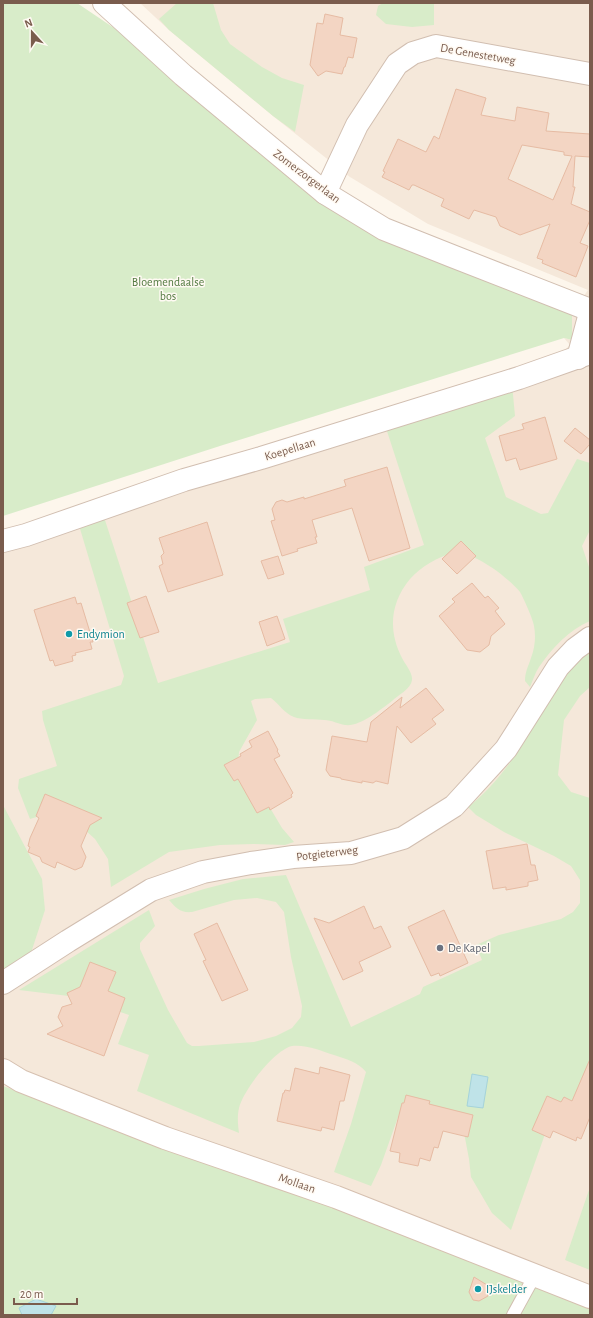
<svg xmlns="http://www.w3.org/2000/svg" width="593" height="1318" font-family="'Alegreya Sans',sans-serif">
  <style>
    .residential { fill: #f5e8da }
    .green { fill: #d8ecc9 }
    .water { fill: #bfe3e8; stroke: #a5d3da }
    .building { fill: #f3d5c3; stroke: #e6bba3; fill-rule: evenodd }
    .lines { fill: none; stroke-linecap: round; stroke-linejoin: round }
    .lane-casing { stroke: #d1beb0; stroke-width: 14 }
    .street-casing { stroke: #d1beb0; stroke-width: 24 }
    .secondary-casing { stroke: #d6c0b0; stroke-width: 24 }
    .lane { stroke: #fff; stroke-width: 12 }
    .street { stroke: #fff; stroke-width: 22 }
    .secondary { stroke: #fff; stroke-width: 22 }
    .culture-dot { fill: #0f9aa8; stroke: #fffaf3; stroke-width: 1.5 }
    .worship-dot { fill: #6b7280; stroke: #fffaf3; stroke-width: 1.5 }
    .labels { text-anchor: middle; stroke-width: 3; stroke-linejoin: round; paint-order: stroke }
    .street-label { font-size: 12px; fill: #7a5c4d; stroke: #fffaf3 }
    .park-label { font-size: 12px; fill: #537a41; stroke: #fffaf3 }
    .culture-label { font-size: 12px; fill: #0d838f; stroke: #fffaf3; text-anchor: start }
    .worship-label { font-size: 12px; fill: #5b616d; stroke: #fffaf3; text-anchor: start }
  </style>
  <rect width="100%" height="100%" fill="#fdf6ec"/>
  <!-- residential -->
  <polygon class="residential" points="140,3 590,3 590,1315 3,1315 3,530 228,462 557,357 570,345 564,338 572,340 572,313 588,290 428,224 350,177 273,116 169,30"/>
  <!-- green -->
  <g class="green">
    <polygon points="3,3 77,3 114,28 176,78 316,198 572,313 572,340 564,338 223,445 3,516"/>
    <polygon points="177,3 213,3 221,30 230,44 262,67 282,78 304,85 295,132 273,116 169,30 159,19"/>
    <polygon points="383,3 434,3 434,25 412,27 386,24 376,15 378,6"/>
    <path d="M512 384 515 416 485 438 506 497 541 514 548 513 577 459 590 463V530L582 546 590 570V621C569 630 552 648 539 667 535 673 533 680 530 687L525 681C525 672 528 667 531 658 535 648 536 636 534 626 533 619 523 597 520 592 509 578 472 550 454 553 438 556 421 567 410 579 390 603 388 631 402 658 405 664 413 673 412 680 411 689 398 695 392 701 380 710 360 727 345 725 338 724 332 720 324 720 316 719 301 720 294 717 285 714 279 704 271 698L255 699 251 701 257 720 239 752 238 764 257 786 282 828 294 842 285 845 254 844 220 845 169 852 111 887 108 859 95 839 74 820 53 812 30 819 18 788 19 779 57 766 43 720 42 711 121 685 124 676 78 522 103 514 158 683 290 642 283 619 370 590 364 567 424 545 385 425Z"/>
    <path d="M590 649V687L580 696 564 720 558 775 571 792 590 798V1092L574 1112 555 1106 511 1230 492 1213 471 1177 469 1159 462 1122 412 1100 403 1103 381 1165 371 1186 334 1172 351 1124 366 1072C358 1062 346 1059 334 1055 322 1051 305 1044 292 1046 274 1050 243 1091 239 1108 237 1117 238 1125 239 1133L137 1091 149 1055 118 1044 129 1015 77 997 19 990 149 910 155 926 140 943V949L168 1010 187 1043 192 1046H199L254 1042 276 1036 292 1028 301 1017 302 1006 291 957 284 912 276 902 257 898 234 900 192 912C180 913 176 908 169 900L204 889 243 879 286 875 351 1027 420 994 423 987 482 960 476 945 499 935 561 919 573 912 580 903V880L571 866 554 856 504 832 476 815 468 807C495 787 518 753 535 724 542 712 547 699 555 687 565 672 577 661 590 649Z"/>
    <polygon points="3,805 42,879 45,910 29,959 3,975"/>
    <polygon points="3,1086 590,1302 590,1315 3,1315"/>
    <polygon points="590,1187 590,1270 565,1260"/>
  </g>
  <!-- water -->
  <g class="water">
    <polygon points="472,1074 488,1077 483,1108 467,1106"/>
    <polygon points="36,1299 56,1306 51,1315 22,1315 19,1308"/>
  </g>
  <!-- building -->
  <g class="building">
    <polygon points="325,14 343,18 340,35 357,38 353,58 348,57 345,67 344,67 342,74 326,71 318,76 310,65 317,23 323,24"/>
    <path d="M456 89 486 98 481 115 515 121 517 107 549 113 546 131 590 134V157L575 156 573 187H575L571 204 590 212V220L580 243 588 246 576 277 542 263 543 260 537 258 550 224 520 235 500 226 496 217 474 210 469 219 441 206 444 199 414 185H412L409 190 382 177 385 172 383 171 398 139 426 152 434 136 439 139ZM522 145 564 152V155L572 156 553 200 508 179Z"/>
    <polygon points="545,417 557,459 520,470 516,458 506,461 499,436 524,429 522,424"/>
    <polygon points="575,428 590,440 590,444 581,454 564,441"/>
    <polygon points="387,467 410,548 369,561 352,508 312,520 317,537 315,537 317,543 297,549 298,551 282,556 271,521 275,520 272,509 276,502 282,500 287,502 304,497 304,499 346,486 344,480"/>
    <polygon points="207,522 223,575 168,592 159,566 163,564 161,556 164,553 159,538"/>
    <polygon points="461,541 476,556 457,574 442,559"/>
    <polygon points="278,556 284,574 268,579 261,561"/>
    <polygon points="472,583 485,598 488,596 499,608 495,611 505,624 491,636 489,645 480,652 467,650 439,616 455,602 452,599"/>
    <polygon points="146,596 159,632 140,638 127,603"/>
    <polygon points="75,597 77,604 81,603 93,642 90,642 92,649 75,653 76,655 72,656 73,661 55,666 53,660 50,661 34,610"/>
    <polygon points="277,616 285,639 267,646 259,622"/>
    <polygon points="426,688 444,710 432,719 436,724 411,743 397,726 388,784 376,781 373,783 362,781 362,783 341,779 341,778 330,776 326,770 332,736 367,742 371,722 402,697 400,708"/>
    <polygon points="268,731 278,750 277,751 280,756 274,759 293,793 291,795 292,797 270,810 269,807 257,813 238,779 234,781 224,765 241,756 240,754 252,747 249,741"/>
    <polygon points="45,794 102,818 90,825 81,846 86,857 82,867 75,870 57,862 55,868 42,862 40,857 28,852 30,847 28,846 30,838 39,818 36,816"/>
    <polygon points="527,844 531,865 535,865 538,880 528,882 528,886 506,890 506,887 493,889 486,851"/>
    <polygon points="364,906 374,929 381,926 391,947 359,962 363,971 343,980 314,918 329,923"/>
    <polygon points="444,910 468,963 440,976 439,973 431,976 408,927"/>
    <polygon points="217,923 248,990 222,1001 203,961 206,960 194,934"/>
    <polygon points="90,962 116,972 108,991 125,998 104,1056 47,1034 63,1026 58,1017 62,1007 72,1004 67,993 80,987"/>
    <polygon points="590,1059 590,1117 581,1139 577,1137 576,1141 553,1131 550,1138 532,1130 547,1096 561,1102 564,1097 572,1101"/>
    <polygon points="320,1067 350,1075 344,1101 340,1101 334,1130 322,1127 321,1131 277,1121 283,1093 284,1093 285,1090 290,1091 295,1068 319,1074"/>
    <polygon points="406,1095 430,1101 429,1104 473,1115 468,1137 443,1131 438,1148 434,1147 430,1161 420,1158 418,1166 399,1162 400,1153 390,1151 402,1103 404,1103"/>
    <polygon points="474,1277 487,1285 488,1296 479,1301 473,1300 469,1292"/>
  </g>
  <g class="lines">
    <!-- lane casing -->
    <g class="lane-casing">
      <polyline id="lane" points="513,1315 535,1275"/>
    </g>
    <!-- street casing -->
    <g class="street-casing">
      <g id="street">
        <polyline points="104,3 183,75 325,193 384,229 452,256 590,310"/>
        <polyline points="325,193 357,125 397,64 413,53 436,46 590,74"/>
        <polyline points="578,358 590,313"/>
        <polyline points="3,541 26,535 184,480 261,458 519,378 590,353"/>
        <polyline points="3,983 68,941 151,890 203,872 251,863 293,857 351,853 403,838 454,806 506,749 558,667 575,649 590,638"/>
      </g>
    </g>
    <!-- secondary casing -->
    <g class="secondary-casing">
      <polyline id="secondary" points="3,1070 21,1081 165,1138 336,1197 590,1297"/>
    </g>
    <!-- lane -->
    <use href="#lane" class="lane"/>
    <!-- street -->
    <use href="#street" class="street"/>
    <!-- secondary -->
    <use href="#secondary" class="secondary"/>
  </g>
  <!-- markers -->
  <g class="culture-dot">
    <circle cx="69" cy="634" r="4"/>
    <circle cx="478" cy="1289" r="4"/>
  </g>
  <circle class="worship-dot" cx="440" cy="948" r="4"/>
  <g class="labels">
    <!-- street labels -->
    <g class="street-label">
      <text transform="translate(478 54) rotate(10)" y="4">De Genestetweg</text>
      <text transform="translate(307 176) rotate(37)" y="4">Zomerzorgerlaan</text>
      <text transform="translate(290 449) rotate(-17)" y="4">Koepellaan</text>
      <text transform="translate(327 853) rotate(-7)" y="4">Potgieterweg</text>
      <text transform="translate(297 1183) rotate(19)" y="4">Mollaan</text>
    </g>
    <!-- park labels -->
    <g class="park-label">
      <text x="168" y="286">Bloemendaalse<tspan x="168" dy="14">bos</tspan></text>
    </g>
    <!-- culture labels -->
    <g class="culture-label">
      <text x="77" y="638">Endymion</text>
      <text x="486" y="1293">IJskelder</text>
    </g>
    <!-- worship labels -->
    <g class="worship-label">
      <text x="448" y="952">De Kapel</text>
    </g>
  </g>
  <!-- border -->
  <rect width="593" height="1318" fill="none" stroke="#7a5c4d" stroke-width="8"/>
  <!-- north arrow -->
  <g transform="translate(32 32) rotate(339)" stroke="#fffaf3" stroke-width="3" paint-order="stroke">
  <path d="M0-3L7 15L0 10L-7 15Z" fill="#7a5c4d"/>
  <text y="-6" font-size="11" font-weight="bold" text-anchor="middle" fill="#7a5c4d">N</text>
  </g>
  <!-- scale -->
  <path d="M14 1298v6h63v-6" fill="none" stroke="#7a5c4d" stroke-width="2"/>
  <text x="20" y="1298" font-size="12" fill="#7a5c4d" stroke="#fffaf3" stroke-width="3" paint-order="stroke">20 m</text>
</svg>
